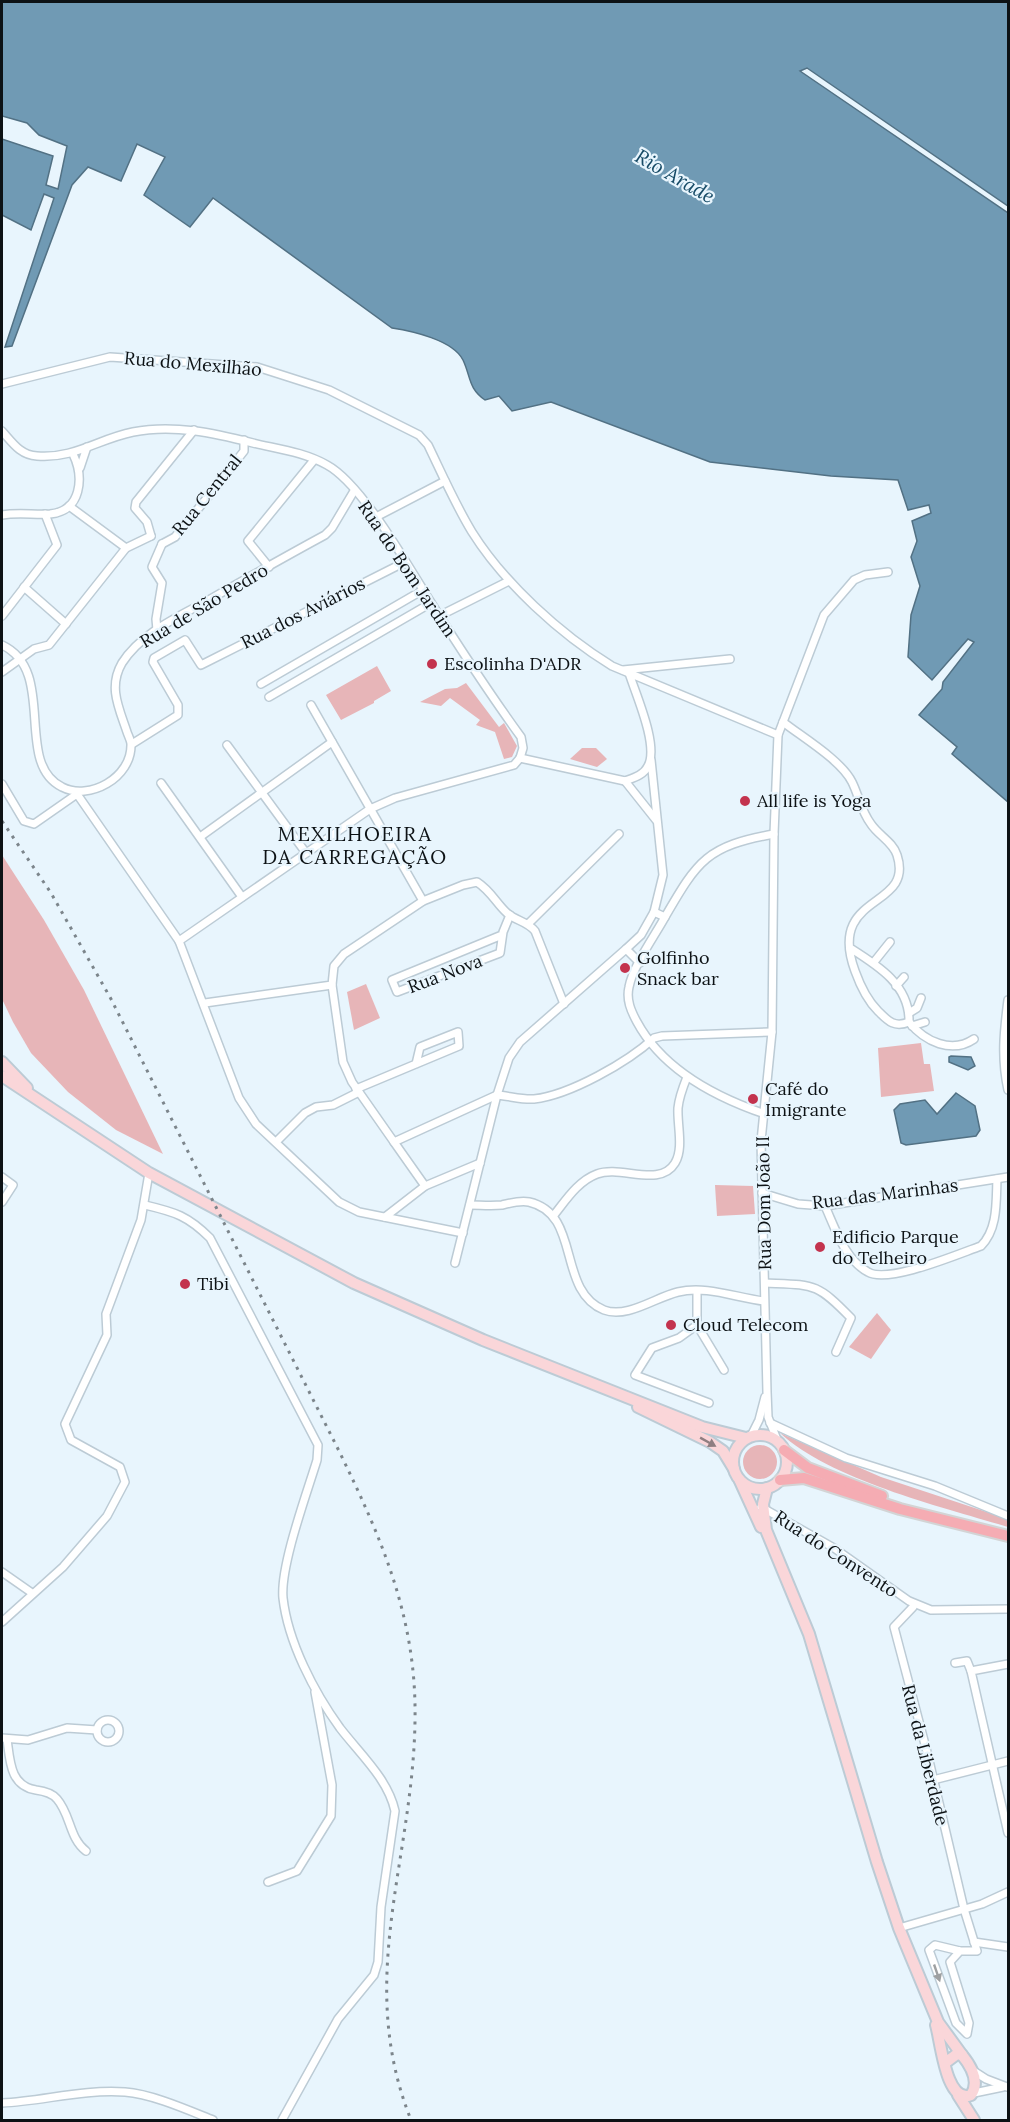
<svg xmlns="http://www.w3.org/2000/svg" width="1010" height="2122" font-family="Lora,serif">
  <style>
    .green { fill: #e7b5b8 }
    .water { fill: #709ab4; stroke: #527184; stroke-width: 1.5 }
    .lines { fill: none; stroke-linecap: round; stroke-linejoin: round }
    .minor-casing { stroke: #bccbd5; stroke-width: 10 }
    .secondary-casing { stroke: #bccbd5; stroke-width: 14 }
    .primary-casing { stroke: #d3d4d5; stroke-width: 14 }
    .minor { stroke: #fff; stroke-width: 7 }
    .secondary { stroke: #fad6d9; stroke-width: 10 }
    .primary { stroke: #f5acb3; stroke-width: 10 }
    .rail { stroke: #7c858b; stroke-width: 3; stroke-dasharray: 3 6; stroke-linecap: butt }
    .oneway { fill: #8f7e81 }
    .oneway2 { fill: #9ea0a1 }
    .poi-dot { fill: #c3334e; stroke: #e8f5fd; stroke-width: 2 }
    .labels { text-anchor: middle; stroke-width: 4.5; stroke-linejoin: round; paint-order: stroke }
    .street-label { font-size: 18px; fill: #0d1215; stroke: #e8f5fd }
    .poi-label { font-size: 18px; fill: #0d1215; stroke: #e8f5fd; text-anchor: start }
    .water-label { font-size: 20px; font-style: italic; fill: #174b67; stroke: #e8f5fd }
    .neighbourhood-label { font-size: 20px; letter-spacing: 1.5px; fill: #0d1215; stroke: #e8f5fd }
  </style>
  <rect width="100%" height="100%" fill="#e8f5fd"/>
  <!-- green -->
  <g class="green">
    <polygon points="377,666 391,691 374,701 374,703 341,720 326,695"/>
    <polygon points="466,683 499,727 504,723 517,746 512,757 504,759 495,732 476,725 480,720 450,698 441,706 420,702 445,689 457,688"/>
    <polygon points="582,748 596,748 607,759 597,767 570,759"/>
    <polygon points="2,855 44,920 84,990 163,1154 116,1130 68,1092 31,1053 13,1022 2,999"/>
    <polygon points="366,984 380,1018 354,1030 347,992"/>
    <polygon points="921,1043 924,1064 930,1064 934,1091 881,1097 878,1048"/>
    <polygon points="715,1185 753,1186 755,1214 717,1216"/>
    <polygon points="877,1313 891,1330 871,1359 849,1347"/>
    <path d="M780 1433 881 1477 1008 1519V1527C942 1507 831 1480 780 1433Z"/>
    <circle cx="760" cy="1462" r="17"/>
  </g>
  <!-- water -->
  <g class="water">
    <path d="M2 2H1008V206L807 68 800 71 1008 213V802L952 754 957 747 919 715 942 689 943 682 974 642 968 639 932 680 908 657 911 615 920 586 911 557 917 541 912 521 931 513 929 505 908 510 898 480 831 476 710 462 551 402 512 411 499 396 485 400C468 388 471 377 463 360 453 340 412 331 392 328L213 198 190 227 144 195 165 157 137 144 121 181 88 167 72 185 12 346 5 347 54 198 44 194 31 230 2 215V139L53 156 46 185 58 189 67 146 39 135 27 123 2 116Z"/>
    <polygon points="951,1056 971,1057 975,1066 968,1070 949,1062 949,1057"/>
    <polygon points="956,1093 975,1106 980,1130 976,1136 906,1145 901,1143 894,1110 900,1104 925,1100 937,1114"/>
  </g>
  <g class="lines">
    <!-- minor casing -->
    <g class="minor-casing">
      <g id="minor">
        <path d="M2 384 110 357 257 367 329 390 419 435 428 445C442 474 455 504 472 532 504 583 560 634 612 666L778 735"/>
        <path d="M2 431C12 442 20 455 37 456 74 459 98 439 133 432 173 424 214 433 253 443 278 449 304 452 327 465 362 484 408 566 430 601 459 647 489 693 521 737L523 748 520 758"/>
        <polyline points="80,468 87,447"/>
        <polyline points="69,506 126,548"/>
        <path d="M2 515C18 512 34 515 50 514 82 511 84 477 73 454"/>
        <polyline points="376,517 445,481"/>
        <polyline points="151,536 147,522 135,508 136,502 194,430"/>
        <polyline points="162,544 175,537 211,493 244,451 244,440"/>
        <polyline points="269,567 248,541 314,460"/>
        <polyline points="24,587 66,624"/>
        <polyline points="2,616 57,545 45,514"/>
        <polyline points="439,616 509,581"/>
        <polyline points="157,630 156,619 162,583 152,567 162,544"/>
        <path d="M2 645C58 671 13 763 62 787 89 801 132 778 131 744 131 741 128 735 127 732 119 708 108 687 122 663 142 631 183 615 214 597 251 576 288 555 325 535L332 528 354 491"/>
        <polyline points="623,670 730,659"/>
        <polyline points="2,672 34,649 49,645 126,548 151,536"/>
        <polyline points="261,684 423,590"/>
        <polyline points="269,697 431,603"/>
        <polyline points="311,705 423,901"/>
        <path d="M783 722C802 737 841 760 852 782 859 796 861 811 871 824 878 835 893 842 897 855 915 910 826 892 855 971 860 985 867 1000 878 1011 888 1021 894 1028 909 1022 910 985 877 965 850 948"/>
        <polyline points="132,744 178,715 178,705 153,662 154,658 185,640 201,665 405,562"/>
        <polyline points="227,745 306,853"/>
        <path d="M520 758 625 781C633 778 644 775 648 766 659 746 636 695 629 673"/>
        <polyline points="651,760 663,875 654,912"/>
        <polyline points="625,781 656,820"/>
        <polyline points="161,783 242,897"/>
        <polyline points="2,784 24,821 34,824 77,794 179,941 370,809 395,798 514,765 520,758"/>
        <polyline points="200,837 332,742"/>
        <path d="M665 917C698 860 707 846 774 834"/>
        <polyline points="529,923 619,834"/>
        <polyline points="502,935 392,980 397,992 500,953 503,932 510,915"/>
        <polyline points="179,941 239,1098 256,1124 339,1202 359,1212 463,1233"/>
        <polyline points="874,962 890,942"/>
        <path d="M640 963 626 949 641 935 654 912 665 917C654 937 633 966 629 987 626 1000 631 1011 637 1022 663 1070 715 1097 765 1114"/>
        <polyline points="332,985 343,1062 352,1082 394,1142 497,1095"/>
        <polyline points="896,986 904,977"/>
        <path d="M1008 1000C1004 1031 1001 1058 1008 1090"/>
        <path d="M205 1003 332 985 334 966 344 954 423 901 463 885 477 882C491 891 496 903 507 913 516 921 527 921 535 931L564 1004"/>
        <polyline points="909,1013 917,1008 921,998"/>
        <path d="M909 1022C925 1042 952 1054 974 1039"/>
        <polyline points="912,1026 925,1022"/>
        <polyline points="356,1089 459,1046 458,1032 420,1047 416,1064"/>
        <path d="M497 1095C509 1096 523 1100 534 1099 570 1095 628 1062 654 1038L662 1036 772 1032"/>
        <polyline points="276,1142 305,1113 316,1107 333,1105 359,1092"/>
        <polyline points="394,1142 425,1186 480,1163"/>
        <polyline points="2,1177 13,1185 2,1202"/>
        <polyline points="762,1193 798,1204 825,1206 1008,1177"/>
        <path d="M145 1205C175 1212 188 1216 210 1238L318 1445 317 1460C307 1493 280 1566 283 1598 288 1642 314 1692 340 1728 360 1754 388 1779 395 1811L381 1907 378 1962 374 1975 338 2019 282 2120"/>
        <path d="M470 1205C480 1205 491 1206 502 1205 511 1203 520 1200 529 1202 582 1214 556 1290 604 1310 627 1319 656 1297 678 1292 706 1285 737 1298 764 1301"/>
        <path d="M825 1206C835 1228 845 1260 868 1272 888 1284 958 1254 981 1246 998 1229 996 1202 997 1179"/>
        <path d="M554 1215C566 1200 578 1181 597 1174 621 1165 660 1188 675 1163 684 1148 677 1125 678 1108 679 1097 683 1087 687 1077"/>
        <polyline points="385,1217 425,1186"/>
        <polyline points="455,1263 497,1095 509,1058 520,1042 626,949"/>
        <path d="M765 1283C814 1285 816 1282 851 1318L836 1352"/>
        <polyline points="697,1291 697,1325 724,1370"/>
        <polyline points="697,1325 679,1338 652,1348 635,1375 709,1403"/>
        <polyline points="770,1423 846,1458 935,1486 1008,1516"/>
        <polyline points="751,1436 759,1420 765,1397"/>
        <polyline points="778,1442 768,1417 767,1392 761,1141 772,1032 774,834 778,735 824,615 854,580 865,575 888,572"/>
        <polyline points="761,1507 834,1548 909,1601 931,1610 1008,1609"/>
        <polyline points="2,1572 32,1593"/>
        <polyline points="913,1607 894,1627 927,1752 964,1909 977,1951 960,1951 935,1945 929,1950 956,2023 967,2034 969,2023 950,1962 960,1951"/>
        <polyline points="2,1622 63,1567 107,1516 125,1482 120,1467 71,1440 65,1424 107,1335 106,1314 141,1220 149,1173"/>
        <polyline points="955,1663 967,1661 971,1671"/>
        <polyline points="1008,1664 971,1671 1008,1833"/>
        <circle cx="108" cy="1731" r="11"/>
        <polyline points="2,1738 28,1740 67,1728 97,1730"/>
        <path d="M7 1739C10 1761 10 1786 36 1790 44 1791 52 1793 57 1799 71 1815 69 1838 86 1851"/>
        <polyline points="933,1780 1008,1761"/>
        <polyline points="268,1882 297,1871 331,1816 332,1785 315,1692"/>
        <polyline points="899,1928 982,1904 1008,1892"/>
        <polyline points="974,1942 1008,1947"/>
        <polyline points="972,2070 986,2079 1007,2087"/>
        <polyline points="974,2093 1003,2087"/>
        <path d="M2 2103C43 2101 83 2089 125 2092 152 2094 188 2110 213 2120"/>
      </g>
    </g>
    <!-- secondary casing -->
    <g class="secondary-casing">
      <g id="secondary">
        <polyline points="2,1062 27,1088"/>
        <polyline points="2,1076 149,1173 354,1283 483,1340 702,1427 746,1438"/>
        <polyline points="638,1407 710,1442 723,1451 734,1469"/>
        <circle cx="760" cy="1462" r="27"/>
        <polyline points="740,1481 761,1527"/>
        <polyline points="767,1488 763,1504 766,1530 809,1634 877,1862 899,1928 938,2022 962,2055"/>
        <path d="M936 2025C941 2042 946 2105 971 2095 980 2082 971 2066 962 2055L957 2054 945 2063"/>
        <polyline points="958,2095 974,2120"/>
      </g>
    </g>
    <!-- primary casing -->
    <g class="primary-casing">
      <g id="primary">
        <polyline points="784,1450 808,1468 882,1496"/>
        <polyline points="780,1480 804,1478 900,1509 1008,1536"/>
      </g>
    </g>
    <!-- minor -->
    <use href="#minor" class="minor"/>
    <!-- secondary -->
    <use href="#secondary" class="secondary"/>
    <!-- primary -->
    <use href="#primary" class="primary"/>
    <!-- rail -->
    <path class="rail" d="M2 821 51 893 111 999 338 1449C382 1539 417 1619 415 1721 413 1861 355 1980 411 2120"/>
  </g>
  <!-- one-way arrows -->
  <defs><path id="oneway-solid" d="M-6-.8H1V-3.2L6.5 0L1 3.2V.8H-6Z" transform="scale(1.5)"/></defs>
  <use class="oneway" href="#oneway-solid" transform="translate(708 1442) rotate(29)"/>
  <use class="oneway2" href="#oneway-solid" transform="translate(937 1973) rotate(71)"/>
  <!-- markers -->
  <g class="poi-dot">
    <circle cx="432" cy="664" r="6"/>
    <circle cx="745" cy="801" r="6"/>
    <circle cx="625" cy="968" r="6"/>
    <circle cx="753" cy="1099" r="6"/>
    <circle cx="820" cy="1247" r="6"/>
    <circle cx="185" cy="1284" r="6"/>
    <circle cx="671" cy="1325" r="6"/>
  </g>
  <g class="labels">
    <!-- street labels -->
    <g class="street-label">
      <text transform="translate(193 364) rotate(5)" y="6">Rua do Mexilhão</text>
      <text transform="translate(207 495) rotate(-51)" y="6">Rua Central</text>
      <text transform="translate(407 569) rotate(56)" y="6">Rua do Bom Jardim</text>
      <text transform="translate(204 606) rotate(-31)" y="6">Rua de São Pedro</text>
      <text transform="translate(303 613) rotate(-27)" y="6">Rua dos Aviários</text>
      <text transform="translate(445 974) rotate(-21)" y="6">Rua Nova</text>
      <text transform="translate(885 1194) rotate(-7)" y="6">Rua das Marinhas</text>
      <text transform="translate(764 1203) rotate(-91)" y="6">Rua Dom João II</text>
      <text transform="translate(836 1554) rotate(33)" y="6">Rua do Convento</text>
      <text transform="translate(925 1755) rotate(76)" y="6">Rua da Liberdade</text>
    </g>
    <!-- poi labels -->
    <g class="poi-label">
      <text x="444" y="670">Escolinha D'ADR</text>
      <text x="757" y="807">All life is Yoga</text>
      <text x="637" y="964">Golfinho<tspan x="637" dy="21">Snack bar</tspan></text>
      <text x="765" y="1095">Café do<tspan x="765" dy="21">Imigrante</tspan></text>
      <text x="832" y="1243">Edificio Parque<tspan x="832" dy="21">do Telheiro</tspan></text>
      <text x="197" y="1290">Tibi</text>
      <text x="683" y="1331">Cloud Telecom</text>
    </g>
    <!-- water labels -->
    <g class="water-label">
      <text transform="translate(675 176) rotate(30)" y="7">Rio Arade</text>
    </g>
    <!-- neighbourhood labels -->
    <g class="neighbourhood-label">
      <text x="355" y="841">MEXILHOEIRA<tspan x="355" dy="23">DA CARREGAÇÃO</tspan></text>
    </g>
  </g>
  <!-- border -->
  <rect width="1010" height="2122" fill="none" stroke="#0d1215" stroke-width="6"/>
</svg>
